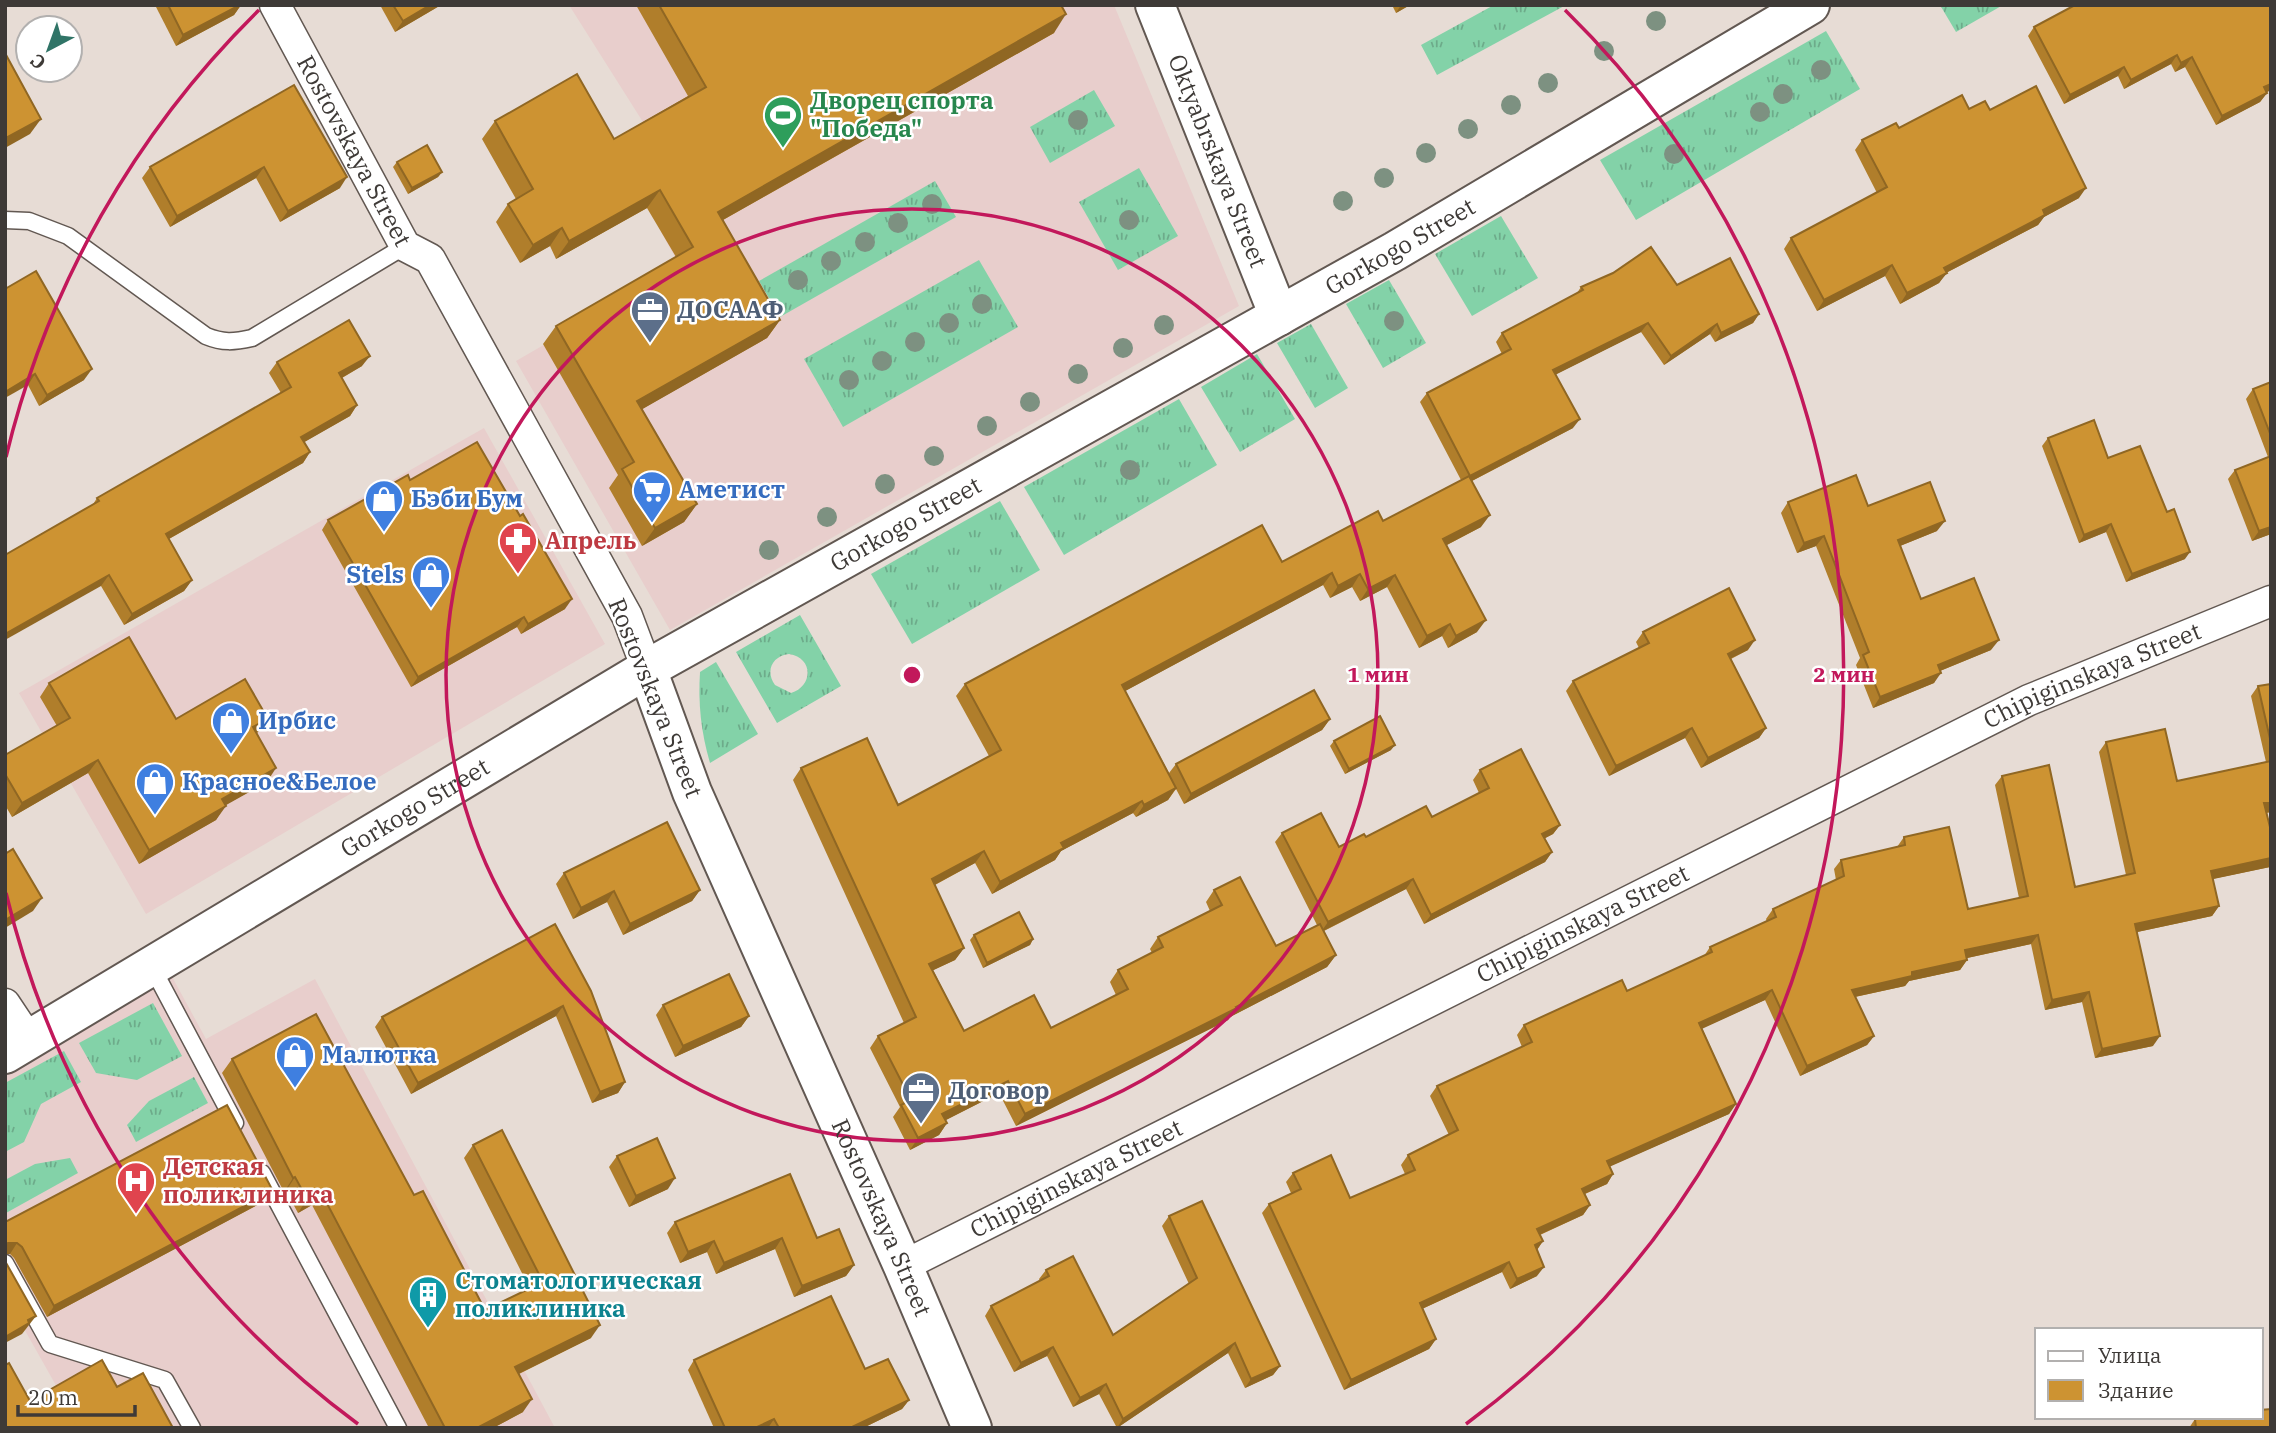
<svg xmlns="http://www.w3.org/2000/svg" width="2276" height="1433" font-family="'IBM Plex Serif',serif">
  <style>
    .commercial { fill: #e8cecc }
    .grass { fill: url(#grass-tufts); fill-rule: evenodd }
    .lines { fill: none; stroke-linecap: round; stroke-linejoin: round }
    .lane-casing { stroke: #625852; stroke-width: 19 }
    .street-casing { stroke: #625852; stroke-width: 33 }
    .secondary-casing { stroke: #625852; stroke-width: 42 }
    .lane { stroke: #fff; stroke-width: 16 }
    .street { stroke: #fff; stroke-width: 30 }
    .secondary { stroke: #fff; stroke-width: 38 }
    .tree { fill: #7d9181 }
    .wall { fill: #b07e2b }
    .shaded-wall { fill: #906723 }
    .building { fill: #cd9332; stroke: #906723; stroke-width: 2 }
    .ring { fill: none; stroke: #c2185b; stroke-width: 3.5 }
    .labels { text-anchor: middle; stroke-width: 5; stroke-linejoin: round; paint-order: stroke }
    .leisure-label { font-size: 24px; font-weight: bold; fill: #27864d; stroke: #fff; text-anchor: start }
    .street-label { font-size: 24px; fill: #3e3a37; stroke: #fff }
    .service-label { font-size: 24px; font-weight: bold; fill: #4e5e75; stroke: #fff; text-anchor: start }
    .shop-label { font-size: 24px; font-weight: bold; fill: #366cbe; stroke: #fff; text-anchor: start }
    .health-label { font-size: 24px; font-weight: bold; fill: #be3a42; stroke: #fff; text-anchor: start }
    .culture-label { font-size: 24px; font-weight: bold; fill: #0d838f; stroke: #fff; text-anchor: start }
    .centre { fill: #c2185b; stroke: #fff; stroke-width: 3.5 }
    .ring-label { font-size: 21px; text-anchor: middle; font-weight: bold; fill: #c2185b; stroke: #fff; stroke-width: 5; stroke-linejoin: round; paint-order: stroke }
  </style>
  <defs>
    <pattern id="grass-tufts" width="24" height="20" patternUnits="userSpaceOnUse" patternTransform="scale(1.75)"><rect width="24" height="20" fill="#83d2a8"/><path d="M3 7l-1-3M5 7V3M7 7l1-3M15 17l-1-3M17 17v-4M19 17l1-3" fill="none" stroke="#6dab8a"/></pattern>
  </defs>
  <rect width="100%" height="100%" fill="#e7dcd5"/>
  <!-- commercial -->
  <g class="commercial">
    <polygon points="569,5 1114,5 1239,306 670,630 516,361 680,266 661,232 695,212 648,130"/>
    <polygon points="484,428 605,644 146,914 19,693"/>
    <polygon points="170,973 206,1039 315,979 555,1428 80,1428 5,1295 5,1070"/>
  </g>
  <!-- grass -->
  <g class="grass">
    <polygon points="1494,5 1566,5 1437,75 1421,45"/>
    <polygon points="1940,5 2003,5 1956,32"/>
    <polygon points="1826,31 1860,89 1636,220 1600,160"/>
    <polygon points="1094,90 1115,126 1050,163 1030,127"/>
    <polygon points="1139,168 1178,236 1118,270 1079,202"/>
    <polygon points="935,181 956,217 780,317 759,281"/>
    <polygon points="1501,216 1538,278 1472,316 1435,254"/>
    <polygon points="979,260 1018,327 843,427 804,359"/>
    <polygon points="1389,280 1426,343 1383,368 1346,304"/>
    <polygon points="1311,324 1348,388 1315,408 1277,343"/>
    <polygon points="1257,354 1295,419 1240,452 1201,387"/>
    <polygon points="1179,399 1217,465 1064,555 1024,487"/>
    <polygon points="1000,501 1040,570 912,644 871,574"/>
    <path d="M800 615 841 686 777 723 736 652ZM789 654C814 658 813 686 791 693L775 685C765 671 772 656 789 654Z"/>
    <path d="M716 662 758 734 710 763C701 732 698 704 700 672Z"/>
    <polygon points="153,1003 182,1056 137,1080 96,1073 79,1043"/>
    <polygon points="64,1051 81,1082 41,1104 24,1142 5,1152 5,1083"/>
    <polygon points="194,1077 208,1103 136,1142 127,1125 149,1101"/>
    <polygon points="70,1158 78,1173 6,1213 5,1180 35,1164"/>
  </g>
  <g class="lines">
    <!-- lane casing -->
    <g class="lane-casing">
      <g id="lane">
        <path d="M5 220 29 221 68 236 206 336C223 343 234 342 252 338L405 246"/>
        <polyline points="152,967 235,1123"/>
        <polyline points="262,1173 398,1428"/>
        <polyline points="5,1263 50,1344 165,1380 192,1428"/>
      </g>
    </g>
    <!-- street casing -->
    <g class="street-casing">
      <g id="street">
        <path id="s1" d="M275 5 405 246 430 259 627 616 647 669"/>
        <polyline points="5,1004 29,1040"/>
        <path id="s2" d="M903 1266 2029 700 2271 601"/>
      </g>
    </g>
    <!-- secondary casing -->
    <g class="secondary-casing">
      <g id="secondary">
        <path id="s3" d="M1155 5 1279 316"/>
        <path id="s4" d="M647 669 692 792 903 1266 972 1428"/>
        <path id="s5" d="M5 1054 647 669 1395 251 1810 5"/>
      </g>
    </g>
    <!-- lane -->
    <use href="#lane" class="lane"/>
    <!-- street -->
    <use href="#street" class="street"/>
    <!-- secondary -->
    <use href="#secondary" class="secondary"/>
  </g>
  <!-- trees -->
  <g class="tree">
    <circle cx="1656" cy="21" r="10"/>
    <circle cx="1604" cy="51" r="10"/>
    <circle cx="1821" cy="70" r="10"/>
    <circle cx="1548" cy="83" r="10"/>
    <circle cx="1783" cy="94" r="10"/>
    <circle cx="1511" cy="105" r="10"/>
    <circle cx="1760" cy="112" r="10"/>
    <circle cx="1078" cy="120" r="10"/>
    <circle cx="1468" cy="129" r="10"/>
    <circle cx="1426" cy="153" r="10"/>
    <circle cx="1674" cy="154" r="10"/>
    <circle cx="1384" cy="178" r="10"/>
    <circle cx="1343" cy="201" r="10"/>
    <circle cx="932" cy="204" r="10"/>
    <circle cx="1129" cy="220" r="10"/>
    <circle cx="898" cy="223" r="10"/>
    <circle cx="865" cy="242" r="10"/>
    <circle cx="831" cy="261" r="10"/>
    <circle cx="798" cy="280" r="10"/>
    <circle cx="982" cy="304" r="10"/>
    <circle cx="1394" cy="321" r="10"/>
    <circle cx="949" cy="323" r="10"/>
    <circle cx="1164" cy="325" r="10"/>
    <circle cx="915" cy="342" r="10"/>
    <circle cx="1123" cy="348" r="10"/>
    <circle cx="882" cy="361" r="10"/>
    <circle cx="1078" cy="374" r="10"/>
    <circle cx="849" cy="380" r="10"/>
    <circle cx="1030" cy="402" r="10"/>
    <circle cx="987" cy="426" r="10"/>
    <circle cx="934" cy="456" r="10"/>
    <circle cx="1130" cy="470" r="10"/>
    <circle cx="885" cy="484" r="10"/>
    <circle cx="827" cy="517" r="10"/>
    <circle cx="769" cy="550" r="10"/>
  </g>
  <!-- wall -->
  <g class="wall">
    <polygon points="155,5 241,5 234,15 176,46"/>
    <polygon points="380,5 441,5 395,32"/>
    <polygon points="636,5 1061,5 1054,33 723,220 780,320 767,338 642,409 697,504 684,522 642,546 609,488 618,475 543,344 556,326 676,257 647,208 556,259 550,246 520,263 496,222 508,204 516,199 482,139 495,121 614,139 688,96"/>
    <polygon points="1392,5 1410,5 1396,13"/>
    <polygon points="2075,5 2266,92 2267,93 2260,102 2216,125 2185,67 2175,72 2171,64 2124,89 2118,76 2064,104 2028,36 2034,27"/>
    <polygon points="294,85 340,188 280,222 256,178 170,227 142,178 150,167"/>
    <polygon points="1969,109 1990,110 2079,198 2044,217 2038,225 1946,273 1939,283 1900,304 1885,276 1817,311 1784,249 1791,238 1877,193 1855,150 1862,140 1899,128"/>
    <polygon points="397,162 442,172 438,177 408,194 393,167"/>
    <polygon points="1677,285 1759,314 1753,323 1715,342 1710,334 1664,365 1641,332 1556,374 1573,428 1472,481 1481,527 1447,545 1477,632 1448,648 1442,636 1419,648 1387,587 1360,601 1352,587 1330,598 1323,585 1125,691 1169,773 1176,764 1330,719 1322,730 1184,804 1176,789 1168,800 1136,817 1133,813 1061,851 1055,860 992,894 975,863 935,885 964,948 955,960 933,970 964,1031 1051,1028 1116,995 1110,982 1118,970 1152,953 1150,949 1158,937 1210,911 1206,902 1214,890 1276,946 1317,925 1275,842 1282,833 1339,847 1366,837 1432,817 1479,793 1473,780 1480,770 1560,825 1553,834 1545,838 1552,852 1545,862 1424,924 1406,889 1324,931 1336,955 1327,967 1230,1017 1228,1020 1016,1126 999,1093 946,1120 947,1123 939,1135 910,1150 893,1117 900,1107 870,1048 878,1036 904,1023 793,780 801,768 898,805 989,756 956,696 965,684 1282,562 1383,521 1461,480 1420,402 1427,393 1502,354 1496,342 1502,333 1577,293 1581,287"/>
    <polygon points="5,289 84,380 39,406 28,385"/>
    <polygon points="277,362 362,366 342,378 357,405 350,416 304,442 310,452 303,463 169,539 192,580 184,591 124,625 101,586 92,506 97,498 281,393 269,373"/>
    <polygon points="2271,382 2271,534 2252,541 2228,479 2235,470 2268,457 2246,399 2253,389"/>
    <polygon points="2048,438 2108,458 2185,559 2126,582 2106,532 2079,543 2042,446"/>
    <polygon points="410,480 565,609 521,634 517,627 411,687 322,530 328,520"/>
    <polygon points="1788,502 1868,506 1937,531 1900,546 1921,599 1991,650 1940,671 1934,683 1873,708 1856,665 1860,658 1816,546 1797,553 1781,513"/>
    <polygon points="1643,632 1748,650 1731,659 1766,728 1759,738 1701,768 1685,738 1609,776 1566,691 1573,681 1639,648 1636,642"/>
    <polygon points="49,683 176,719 268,719 257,733 267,782 225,805 216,820 139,864 88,773 12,817 5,805 5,755 57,726 40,697"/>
    <polygon points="2271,684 2271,812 2267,813 2270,867 2212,879 2219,906 2212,916 2137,932 2153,1046 2095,1058 2082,1002 2045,1010 2031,944 1967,958 1967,960 1960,970 1909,981 1905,986 1855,997 1874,1036 1867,1045 1800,1076 1765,1000 1702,1028 1736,1104 1729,1114 1610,1166 1613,1174 1607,1184 1585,1194 1590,1205 1583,1215 1540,1235 1543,1241 1537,1250 1537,1276 1510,1289 1502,1272 1422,1309 1436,1339 1429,1349 1344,1390 1262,1213 1269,1204 1291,1193 1286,1182 1293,1173 1350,1198 1405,1174 1401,1165 1408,1155 1449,1135 1430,1096 1437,1086 1522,1047 1517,1035 1524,1025 1627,991 1704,956 1710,947 1767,922 1766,919 1773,909 1836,880 1834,869 1841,860 1897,847 1904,837 1968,909 2019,898 1995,785 2002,776 2075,887 2126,875 2099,752 2106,742 2177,781 2266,762 2251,696 2258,686"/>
    <polygon points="1334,741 1391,750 1345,774 1330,746"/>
    <polygon points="564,873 700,890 692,901 623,935 607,902 573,919 556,884"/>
    <polygon points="555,924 625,1082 618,1093 592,1103 556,1016 411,1094 375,1027 382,1017"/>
    <polygon points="974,935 1033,939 1030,945 983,968 970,940"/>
    <polygon points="663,1005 749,1016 741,1027 675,1057 656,1015"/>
    <polygon points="232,1059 414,1195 485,1310 530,1289 464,1158 473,1145 591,1338 519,1374 523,1412 493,1428 429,1428 312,1205 298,1213 286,1191 284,1192 222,1073"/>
    <polygon points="617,1156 668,1189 629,1207 609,1167"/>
    <polygon points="265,1201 47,1317 14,1258 10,1254 5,1222"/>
    <polygon points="1169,1216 1280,1366 1273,1375 1245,1388 1228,1353 1117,1428 1099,1394 1073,1407 1047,1356 1014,1372 985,1316 991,1306 1040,1281 1039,1279 1046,1270 1113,1335 1189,1284 1162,1226"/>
    <polygon points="675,1222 817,1238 854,1265 846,1276 794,1297 775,1249 716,1274 707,1252 680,1263 667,1233"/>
    <polygon points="694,1360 865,1369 909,1400 902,1409 863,1428 714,1428 688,1370"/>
    <polygon points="2260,1417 2271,1428 2189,1428 2195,1419"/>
  </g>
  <!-- shaded-wall -->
  <g class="shaded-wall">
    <polygon points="240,5 241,5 234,15 176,46 183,35"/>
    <polygon points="430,5 441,5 395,32 403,21"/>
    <polygon points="1401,5 1410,5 1396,13"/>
    <polygon points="1066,14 1054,33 705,230 718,212"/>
    <polygon points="2177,55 2171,64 2124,89 2131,80"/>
    <polygon points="2192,57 2185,67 2175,72 2181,63"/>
    <polygon points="2124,67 2118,76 2064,104 2070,95"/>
    <polygon points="2271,84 2271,90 2258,97 2264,87"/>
    <polygon points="2267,93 2260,102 2216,125 2222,116"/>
    <polygon points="41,119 30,134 5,148 6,138"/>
    <polygon points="264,167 256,178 170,227 177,216"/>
    <polygon points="442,172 438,177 408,194 412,188"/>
    <polygon points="347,177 340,188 280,222 288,211"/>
    <polygon points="2086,188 2079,198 2044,217 2038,225 1936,278 1944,268 2043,210"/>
    <polygon points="660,190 647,208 556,259 569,241"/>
    <polygon points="562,228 550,246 520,263 533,245"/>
    <polygon points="1892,265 1885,276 1817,311 1824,300"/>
    <polygon points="1947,273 1939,283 1900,304 1907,293"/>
    <polygon points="1759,314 1753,323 1715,342 1721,333"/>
    <polygon points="780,320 767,338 625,419 637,401"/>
    <polygon points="1648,323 1641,332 1547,379 1553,370"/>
    <polygon points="1717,324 1710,334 1664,365 1671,356"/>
    <polygon points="370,356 362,366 331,384 339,373"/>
    <polygon points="92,369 84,380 39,406 47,395"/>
    <polygon points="35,374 28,385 5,398 5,392"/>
    <polygon points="357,405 350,416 294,448 301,437"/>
    <polygon points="1580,419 1573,428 1464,485 1470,476"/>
    <polygon points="310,452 303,463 158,545 166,534"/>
    <polygon points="697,504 684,522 642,546 655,528"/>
    <polygon points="1490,515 1481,527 1435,551 1443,539"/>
    <polygon points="1945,521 1937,531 1890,550 1898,540"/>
    <polygon points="2111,524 2106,532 2079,543 2084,535"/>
    <polygon points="2271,527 2271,534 2252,541 2259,531"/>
    <polygon points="1824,536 1816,546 1797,553 1804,543"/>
    <polygon points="2190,552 2185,559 2126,582 2132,574"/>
    <polygon points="1332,573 1323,585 1114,697 1122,685"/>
    <polygon points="1360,574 1352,587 1330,598 1338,586"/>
    <polygon points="109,575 101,586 5,640 5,634"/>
    <polygon points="1395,575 1387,587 1360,601 1368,589"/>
    <polygon points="192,580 184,591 124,625 132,614"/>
    <polygon points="572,599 565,609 521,634 528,624"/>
    <polygon points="524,617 517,627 411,687 418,677"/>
    <polygon points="1486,620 1477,632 1448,648 1456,636"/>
    <polygon points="1450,624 1442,636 1419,648 1427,636"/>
    <polygon points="1755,640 1748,650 1721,663 1728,654"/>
    <polygon points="1999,640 1991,650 1930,675 1938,665"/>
    <polygon points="1941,673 1934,683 1873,708 1880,697"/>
    <polygon points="268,719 258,732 243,741 253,727"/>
    <polygon points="1330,719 1322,730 1184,804 1191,794"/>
    <polygon points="1692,728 1685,738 1609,776 1616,766"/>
    <polygon points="1766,728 1759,738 1701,768 1708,758"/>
    <polygon points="1395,745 1391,750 1345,774 1349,769"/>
    <polygon points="98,760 88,773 12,817 22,803"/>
    <polygon points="276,768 267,782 212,813 222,799"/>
    <polygon points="1176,788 1168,800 1136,817 1144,805"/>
    <polygon points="1142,801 1133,813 1061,851 1055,860 992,894 1000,882 1061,843"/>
    <polygon points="2264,803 2271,803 2271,812 2257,813"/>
    <polygon points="226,806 216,820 139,864 149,850"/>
    <polygon points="1560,825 1553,834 1536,843 1542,834"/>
    <polygon points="984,851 975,863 923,891 932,879"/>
    <polygon points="1552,852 1545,862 1424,924 1431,915"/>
    <polygon points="2271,858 2270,867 2204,881 2211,871"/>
    <polygon points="1413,879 1406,889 1321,932 1328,922"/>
    <polygon points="700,890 692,901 623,935 630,924"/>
    <polygon points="614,891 607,902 573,919 581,908"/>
    <polygon points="42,898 33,911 5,928 5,920"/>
    <polygon points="2219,906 2212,916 2128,934 2135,924"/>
    <polygon points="2038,935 2031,944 1958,960 1965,950"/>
    <polygon points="1033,939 1030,945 983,968 987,963"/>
    <polygon points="964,948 955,960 921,976 929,964"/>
    <polygon points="1336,955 1327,967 1230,1017 1228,1020 1016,1126 1025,1114"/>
    <polygon points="1967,960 1960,970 1909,981 1905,986 1845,999 1852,990 1912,972"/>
    <polygon points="1772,990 1765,1000 1693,1033 1699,1023"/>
    <polygon points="2089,992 2082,1002 2045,1010 2052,1000"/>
    <polygon points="563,1006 556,1016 411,1094 418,1083"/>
    <polygon points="749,1016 741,1027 675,1057 683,1046"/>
    <polygon points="1874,1036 1867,1045 1800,1076 1807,1066"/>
    <polygon points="2160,1036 2153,1046 2095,1058 2102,1049"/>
    <polygon points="1008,1081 999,1093 934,1126 942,1114"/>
    <polygon points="625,1082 618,1093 592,1103 600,1092"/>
    <polygon points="1736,1104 1729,1114 1600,1171 1607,1161"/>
    <polygon points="947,1123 939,1135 910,1150 918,1138"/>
    <polygon points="1613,1174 1607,1184 1575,1198 1582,1189"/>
    <polygon points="295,1177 286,1191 284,1192 293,1178"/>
    <polygon points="675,1178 668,1189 629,1207 636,1196"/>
    <polygon points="273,1191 265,1201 47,1317 54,1306"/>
    <polygon points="321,1192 312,1205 298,1213 307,1199"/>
    <polygon points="1590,1205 1583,1215 1530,1239 1537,1229"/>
    <polygon points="782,1238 775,1249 716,1274 724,1263"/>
    <polygon points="714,1241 707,1252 680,1263 688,1252"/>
    <polygon points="1543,1241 1536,1251 1535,1245"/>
    <polygon points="8,1243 17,1243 10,1254 5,1254 5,1246"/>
    <polygon points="1509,1262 1502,1272 1413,1313 1420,1303"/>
    <polygon points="854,1265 846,1276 794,1297 802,1286"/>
    <polygon points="1544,1267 1537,1276 1510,1289 1517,1279"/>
    <polygon points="36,1316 22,1334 5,1343 5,1337 28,1320"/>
    <polygon points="600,1325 591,1338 506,1380 515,1367"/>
    <polygon points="1436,1339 1429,1349 1344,1390 1351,1380"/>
    <polygon points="1235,1343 1228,1353 1117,1428 1123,1419"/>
    <polygon points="1053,1347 1047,1356 1014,1372 1021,1363"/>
    <polygon points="1280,1366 1273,1375 1245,1388 1251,1379"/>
    <polygon points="1106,1384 1099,1394 1073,1407 1080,1398"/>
    <polygon points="532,1399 523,1412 493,1428 477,1428"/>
    <polygon points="909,1400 902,1409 863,1428 850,1428"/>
    <polygon points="774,1419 768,1428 755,1428"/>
  </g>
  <!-- building -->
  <g class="building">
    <polygon points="168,5 240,5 183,35"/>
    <polygon points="393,5 430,5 403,21"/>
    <polygon points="659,5 1061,5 1066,14 718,212 780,320 637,401 697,504 655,528 622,469 634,462 556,326 693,247 660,190 569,241 562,228 533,245 508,204 533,189 495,121 577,74 614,139 706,87"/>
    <polygon points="2075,5 2271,5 2271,84 2264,87 2267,93 2222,116 2192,57 2181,63 2177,55 2131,80 2124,67 2070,95 2034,27"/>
    <polygon points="5,53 41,119 6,138 5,136"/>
    <polygon points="294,85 347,177 288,211 264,167 177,216 150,167"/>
    <polygon points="2036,86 2086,188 2043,210 2045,215 1944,268 1947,273 1907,293 1892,265 1824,300 1791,238 1887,187 1862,140 1896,123 1899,128 1962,95 1969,109 1985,101 1990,110"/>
    <polygon points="427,145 442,172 412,188 397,162"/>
    <polygon points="1651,247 1677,285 1730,258 1759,314 1721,333 1717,324 1671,356 1648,323 1553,370 1580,419 1470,476 1427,393 1511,349 1502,333 1583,290 1581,287 1613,273"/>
    <polygon points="36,271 92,369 47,395 35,374 5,392 5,289"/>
    <polygon points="349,320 370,356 339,373 357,405 301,437 310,452 166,534 192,580 132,614 109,575 5,634 5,555 99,501 97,498 291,387 277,362"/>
    <polygon points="2271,382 2271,436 2253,389"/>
    <polygon points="2094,420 2108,458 2140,446 2167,512 2174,509 2190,552 2132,574 2111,524 2084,535 2048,438"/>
    <polygon points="477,442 520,516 523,514 572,599 528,624 524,617 418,677 328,520 408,475 410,480"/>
    <polygon points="2271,456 2271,527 2259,531 2235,470"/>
    <polygon points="1856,475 1868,506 1930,482 1945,521 1898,540 1921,599 1974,578 1999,640 1938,665 1941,673 1880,697 1863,655 1869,652 1824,536 1804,543 1788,502"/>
    <polygon points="1469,476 1490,515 1443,539 1486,620 1456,636 1450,624 1427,636 1395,575 1368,589 1360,574 1338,586 1332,573 1122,685 1176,788 1144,805 1142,801 1061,843 1064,848 1000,882 984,851 932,879 964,948 929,964 964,1031 1034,995 1051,1028 1128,989 1118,970 1163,947 1158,937 1222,905 1214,890 1240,877 1276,946 1320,924 1336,955 1236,1007 1237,1008 1025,1114 1008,1081 942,1114 947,1123 918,1138 901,1105 911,1100 878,1036 916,1017 801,768 867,738 898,805 1001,750 965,684 1262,525 1282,562 1378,511 1383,521"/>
    <polygon points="1729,588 1755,640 1728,654 1766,728 1708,758 1692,728 1616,766 1573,681 1649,643 1643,632"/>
    <polygon points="129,637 176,719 245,679 268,719 253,727 276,768 222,799 226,806 149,850 98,760 22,803 5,774 5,755 70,718 49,683"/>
    <polygon points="2271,684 2271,743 2258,686"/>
    <polygon points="1314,690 1330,719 1191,794 1176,764"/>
    <polygon points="1380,716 1395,745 1349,769 1334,741"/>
    <polygon points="2165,729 2177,781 2271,761 2271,803 2264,803 2271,831 2271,858 2211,871 2219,906 2135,924 2160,1036 2102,1049 2089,992 2052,1000 2038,935 1965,950 1967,960 1912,972 1912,976 1852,990 1874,1036 1807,1066 1772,990 1699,1023 1736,1104 1607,1161 1613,1174 1582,1189 1590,1205 1537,1229 1543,1241 1535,1245 1544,1267 1517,1279 1509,1262 1420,1303 1436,1339 1351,1380 1269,1204 1301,1189 1293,1173 1331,1155 1350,1198 1415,1170 1408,1155 1458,1130 1437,1086 1532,1042 1524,1025 1622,980 1627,991 1712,952 1710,947 1776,917 1773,909 1844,876 1841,860 1905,845 1904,837 1949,827 1968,909 2028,896 2002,776 2049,765 2075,887 2135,873 2106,742"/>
    <polygon points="1521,749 1560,825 1542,834 1552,852 1431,915 1413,879 1328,922 1282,833 1321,813 1339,847 1364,834 1366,837 1426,806 1432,817 1489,788 1480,770"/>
    <polygon points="667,822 700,890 630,924 614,891 581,908 564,873"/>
    <polygon points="13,849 42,898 5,920 5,854"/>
    <polygon points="1019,912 1033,939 987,963 974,935"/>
    <polygon points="555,924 591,991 625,1082 600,1092 563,1006 418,1083 382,1017"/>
    <polygon points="729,974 749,1016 683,1046 663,1005"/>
    <polygon points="316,1014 414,1195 423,1191 485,1310 543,1282 473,1145 502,1130 600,1325 515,1367 532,1399 477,1428 445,1428 321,1192 307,1199 295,1177 293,1178 232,1059"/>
    <polygon points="227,1105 273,1191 54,1306 22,1247 17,1243 8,1243 5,1246 5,1222"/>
    <polygon points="657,1138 675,1178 636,1196 617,1156"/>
    <polygon points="790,1174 817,1238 839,1229 854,1265 802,1286 782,1238 724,1263 714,1241 688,1252 675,1222"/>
    <polygon points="1202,1201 1280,1366 1251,1379 1235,1343 1123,1419 1106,1384 1080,1398 1053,1347 1021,1363 991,1306 1049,1276 1046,1270 1073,1256 1113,1335 1197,1278 1169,1216"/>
    <polygon points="5,1261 36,1316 28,1320 29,1323 5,1337"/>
    <polygon points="831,1296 865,1369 888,1359 909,1400 850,1428 779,1428 774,1419 755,1428 725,1428 694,1360"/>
    <polygon points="102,1360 117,1387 143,1373 173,1428 5,1428 5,1365 9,1363 30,1401"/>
    <polygon points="2271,1409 2271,1428 2196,1428 2195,1419 2229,1417 2260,1417 2260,1410"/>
  </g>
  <!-- distance rings -->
  <g class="ring">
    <circle cx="912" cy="675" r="466"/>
    <path d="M358 1424A932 932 0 0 1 6 893M6 457A932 932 0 0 1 259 10M1565 10A932 932 0 0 1 1466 1424"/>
  </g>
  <!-- icons -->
  <defs>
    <g id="stadium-pin" transform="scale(2.0125)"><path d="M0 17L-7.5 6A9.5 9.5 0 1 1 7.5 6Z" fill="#2e9e5b" stroke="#fff"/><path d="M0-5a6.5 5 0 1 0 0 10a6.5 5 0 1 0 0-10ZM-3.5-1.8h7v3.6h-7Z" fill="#fff"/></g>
    <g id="office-pin" transform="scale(2.0125)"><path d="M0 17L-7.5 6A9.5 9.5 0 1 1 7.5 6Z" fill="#5c6f8a" stroke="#fff"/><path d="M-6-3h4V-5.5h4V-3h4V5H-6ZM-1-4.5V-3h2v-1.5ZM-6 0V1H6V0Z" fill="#fff"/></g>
    <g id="supermarket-pin" transform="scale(2.0125)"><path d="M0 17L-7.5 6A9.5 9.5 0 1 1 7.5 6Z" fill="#3f7fe0" stroke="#fff"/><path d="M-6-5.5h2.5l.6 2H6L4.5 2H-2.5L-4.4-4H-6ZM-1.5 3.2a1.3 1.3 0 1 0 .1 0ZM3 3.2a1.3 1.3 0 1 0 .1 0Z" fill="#fff"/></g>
    <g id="shop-pin" transform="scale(2.0125)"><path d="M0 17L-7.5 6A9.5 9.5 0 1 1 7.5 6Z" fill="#3f7fe0" stroke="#fff"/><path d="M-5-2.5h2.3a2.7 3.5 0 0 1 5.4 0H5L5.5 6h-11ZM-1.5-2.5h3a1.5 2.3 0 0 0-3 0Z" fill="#fff"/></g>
    <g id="pharmacy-pin" transform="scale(2.0125)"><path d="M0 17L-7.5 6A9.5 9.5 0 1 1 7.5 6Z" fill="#e0444e" stroke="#fff"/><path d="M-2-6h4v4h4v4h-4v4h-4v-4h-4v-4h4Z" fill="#fff"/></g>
    <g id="hospital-pin" transform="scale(2.0125)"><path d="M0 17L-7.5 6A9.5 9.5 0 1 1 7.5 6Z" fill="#e0444e" stroke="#fff"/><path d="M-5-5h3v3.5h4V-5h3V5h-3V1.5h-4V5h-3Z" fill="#fff"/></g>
    <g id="building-pin" transform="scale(2.0125)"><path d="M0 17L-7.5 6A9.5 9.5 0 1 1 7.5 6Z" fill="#0f9aa8" stroke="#fff"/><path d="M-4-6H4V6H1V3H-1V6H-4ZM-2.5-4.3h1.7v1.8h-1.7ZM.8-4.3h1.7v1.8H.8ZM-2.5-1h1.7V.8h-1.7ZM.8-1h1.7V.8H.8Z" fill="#fff"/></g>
  </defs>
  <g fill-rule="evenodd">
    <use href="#stadium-pin" x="783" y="115"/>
    <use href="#office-pin" x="650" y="310"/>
    <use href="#supermarket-pin" x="652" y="490"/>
    <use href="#shop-pin" x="384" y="499"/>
    <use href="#pharmacy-pin" x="518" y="541"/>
    <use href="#shop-pin" x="431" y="575"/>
    <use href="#shop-pin" x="231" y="721"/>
    <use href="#shop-pin" x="155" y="782"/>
    <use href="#shop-pin" x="295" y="1055"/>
    <use href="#office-pin" x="921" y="1091"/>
    <use href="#hospital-pin" x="136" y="1181"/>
    <use href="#building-pin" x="428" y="1295"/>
  </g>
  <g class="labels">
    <!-- leisure labels -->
    <g class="leisure-label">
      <text x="810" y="109">Дворец спорта<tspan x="810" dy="28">"Победа"</tspan></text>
    </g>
    <!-- street labels -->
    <g class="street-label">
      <text dy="8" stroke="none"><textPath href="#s1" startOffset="166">Rostovskaya Street</textPath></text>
      <text dy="8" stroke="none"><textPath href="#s3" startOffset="168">Oktyabrskaya Street</textPath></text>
      <text dy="8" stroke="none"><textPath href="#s5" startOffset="1612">Gorkogo Street</textPath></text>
      <text dy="8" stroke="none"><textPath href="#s5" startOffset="1045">Gorkogo Street</textPath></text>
      <text dy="8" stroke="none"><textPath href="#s2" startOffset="1328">Chipiginskaya Street</textPath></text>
      <text transform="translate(655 698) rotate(68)" y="8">Rostovskaya Street</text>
      <text dy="8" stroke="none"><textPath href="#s5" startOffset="478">Gorkogo Street</textPath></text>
      <text dy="8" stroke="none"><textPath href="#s2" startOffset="761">Chipiginskaya Street</textPath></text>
      <text dy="8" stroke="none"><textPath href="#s2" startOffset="194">Chipiginskaya Street</textPath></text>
      <text dy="8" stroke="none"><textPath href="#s4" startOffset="597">Rostovskaya Street</textPath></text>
    </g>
    <!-- service labels -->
    <g class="service-label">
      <text x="677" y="318">ДОСААФ</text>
      <text x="948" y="1099">Договор</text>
    </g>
    <!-- shop labels -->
    <g class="shop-label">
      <text x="679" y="498">Аметист</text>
      <text x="411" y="507">Бэби Бум</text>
      <text x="404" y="583" text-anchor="end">Stels</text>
      <text x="258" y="729">Ирбис</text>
      <text x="182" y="790">Красное&amp;Белое</text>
      <text x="322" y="1063">Малютка</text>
    </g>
    <!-- health labels -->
    <g class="health-label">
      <text x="545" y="549">Апрель</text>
      <text x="163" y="1175">Детская<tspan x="163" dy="28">поликлиника</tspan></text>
    </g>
    <!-- culture labels -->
    <g class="culture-label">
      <text x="455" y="1289">Стоматологическая<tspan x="455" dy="28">поликлиника</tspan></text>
    </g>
  </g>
  <circle cx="912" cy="675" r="10" class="centre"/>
  <g class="ring-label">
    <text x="1378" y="682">1 мин</text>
    <text x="1844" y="682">2 мин</text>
  </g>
  <!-- border -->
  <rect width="2276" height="1433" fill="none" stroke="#3e3a37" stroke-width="14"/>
  <!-- legend -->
  <rect x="2035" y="1328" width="228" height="91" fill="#ffffff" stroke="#b2b0af" stroke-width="2"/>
  <rect x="2048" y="1351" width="35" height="10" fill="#ffffff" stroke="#b2b0af" stroke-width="2"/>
  <text x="2098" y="1363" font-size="21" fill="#3e3a37">Улица</text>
  <rect x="2048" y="1380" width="35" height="21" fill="#cd9332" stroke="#b2b0af" stroke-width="2"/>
  <text x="2098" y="1398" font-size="21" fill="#3e3a37">Здание</text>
  <!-- north arrow -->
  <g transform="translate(49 49) rotate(221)"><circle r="33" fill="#ffffff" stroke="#b2b0af" stroke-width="2"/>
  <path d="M0-5L12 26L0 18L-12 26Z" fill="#307467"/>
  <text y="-10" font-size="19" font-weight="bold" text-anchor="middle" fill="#3e3a37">С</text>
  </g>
  <!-- scale -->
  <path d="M18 1405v10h117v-10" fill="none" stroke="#3e3a37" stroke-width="3.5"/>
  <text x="28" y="1405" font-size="21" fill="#3e3a37" stroke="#ffffff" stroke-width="5" paint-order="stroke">20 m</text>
</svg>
